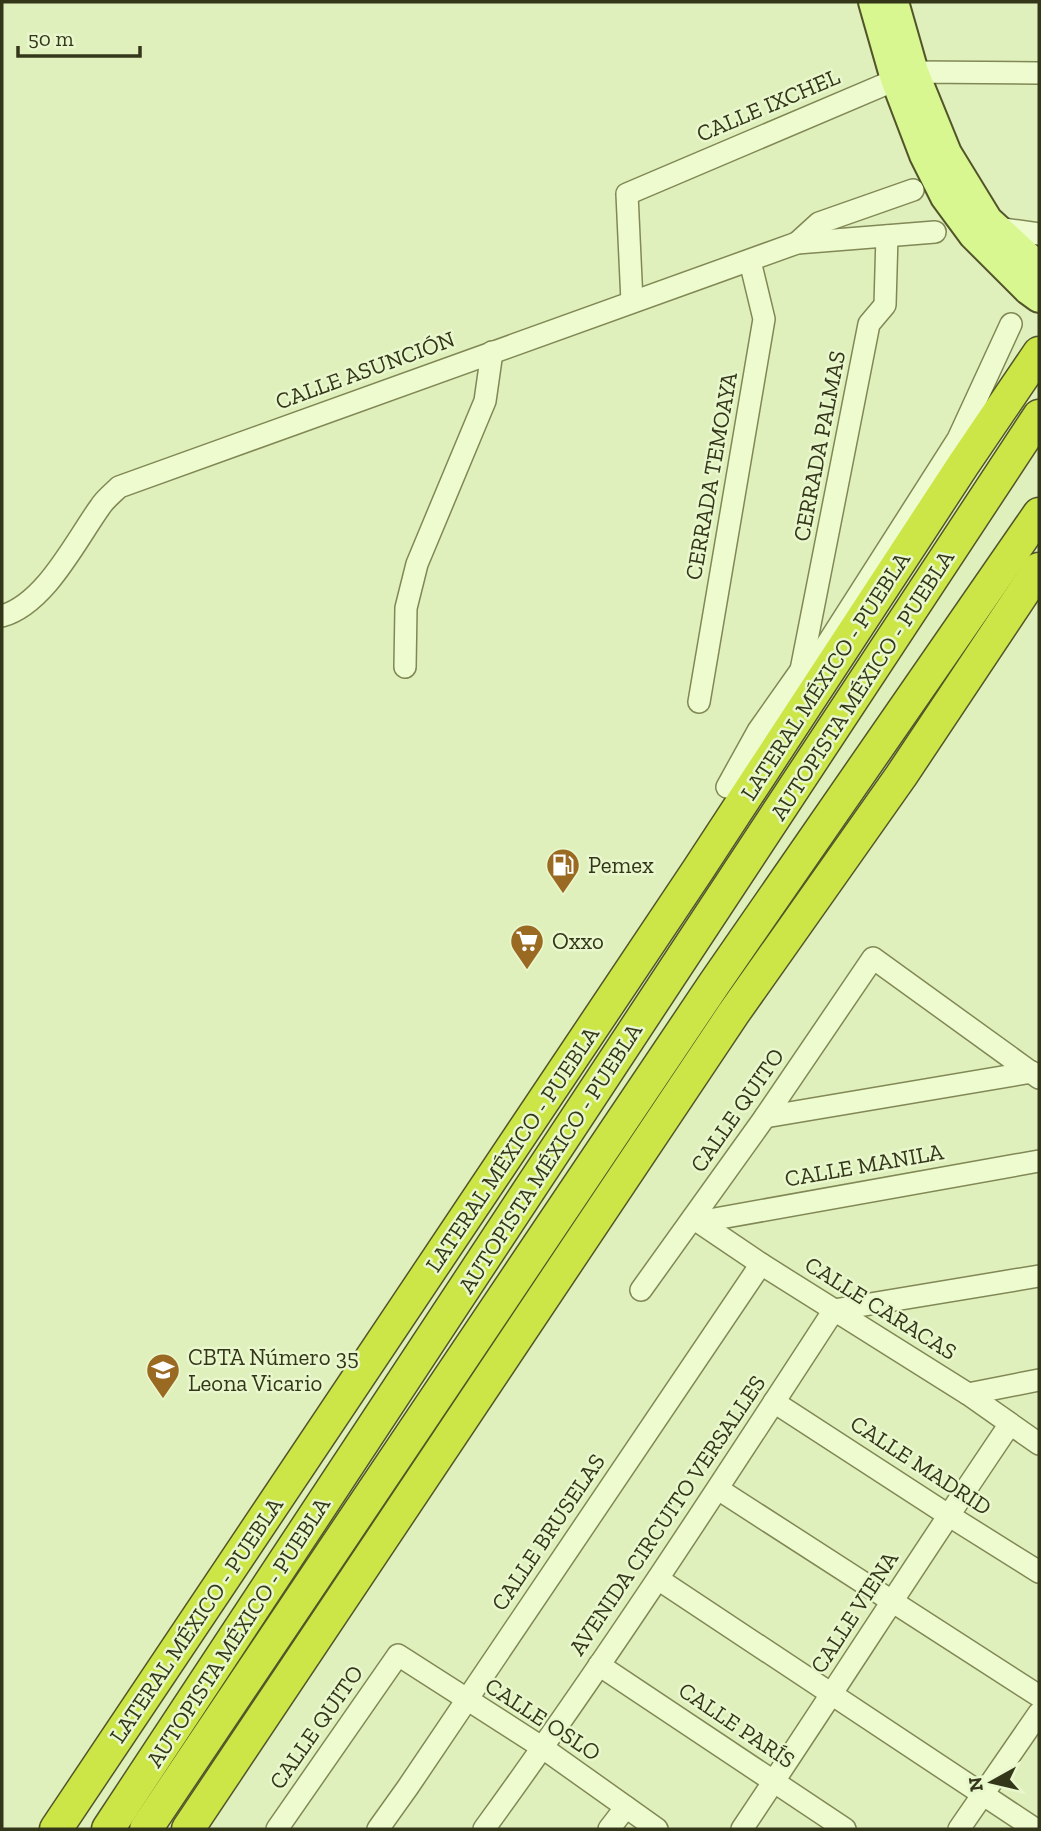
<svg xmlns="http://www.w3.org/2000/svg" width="1041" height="1831" font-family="'Zilla Slab',serif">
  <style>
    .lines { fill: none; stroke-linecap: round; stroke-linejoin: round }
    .minor-casing { stroke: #818855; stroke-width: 24 }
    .major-casing { stroke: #52552a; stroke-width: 32 }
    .highway-casing { stroke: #52552a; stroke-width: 35 }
    .minor { stroke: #edfbcf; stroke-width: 21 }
    .major { stroke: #d8f790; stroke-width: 28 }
    .highway { stroke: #cbe646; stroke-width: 32 }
    .labels { text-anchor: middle; stroke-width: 5; stroke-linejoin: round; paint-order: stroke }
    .street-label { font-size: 23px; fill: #34361a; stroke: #e9f7cc }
    .poi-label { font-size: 23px; fill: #34361a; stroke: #e9f7cc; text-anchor: start }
  </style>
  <rect width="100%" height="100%" fill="#e0f0bc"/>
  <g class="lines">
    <!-- minor casing -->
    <g class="minor-casing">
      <g id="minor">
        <polyline points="997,228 1039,234"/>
        <polyline points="797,243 819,223 913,190"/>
        <polyline points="632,302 627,194 914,72 1039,73"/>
        <path d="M2 616C45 604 75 542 100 507 105 499 113 493 119 487L797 243 935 232"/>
        <polyline points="405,667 406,608 417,564 485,401 492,352"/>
        <polyline points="801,670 869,324 885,305 887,236"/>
        <polyline points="699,702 764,319 750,261"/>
        <polyline points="727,787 758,731 801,670 824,649 958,439 1011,324"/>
        <polyline points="765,1117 1032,1072"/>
        <polyline points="693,1218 761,1264 968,1394 1039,1444"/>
        <polyline points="698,1222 1039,1161"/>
        <polyline points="641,1290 765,1117 873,958 1039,1078"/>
        <polyline points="968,1394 1039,1380"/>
        <polyline points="774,1402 948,1515 1039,1572"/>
        <polyline points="718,1489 1039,1696"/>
        <polyline points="658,1579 1035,1829"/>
        <polyline points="599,1665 845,1829"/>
        <polyline points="277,1829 398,1655 543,1748 657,1829"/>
        <polyline points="378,1829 408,1787 761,1264"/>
        <path d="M484 1829C607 1660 720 1485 834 1310L1039 1276"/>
        <polyline points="609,1829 626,1807"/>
        <path d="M742 1829C832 1695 919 1558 1010 1424"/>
        <polyline points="959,1829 1039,1713"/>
      </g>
    </g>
    <!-- major casing -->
    <g class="major-casing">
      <g id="major">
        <polyline points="873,2 895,79 924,155 945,197 973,235 1028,290 1039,298"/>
        <polyline points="894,2 914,72 947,153 988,220 1039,267"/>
      </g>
    </g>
    <!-- highway casing -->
    <g class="highway-casing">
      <g id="highway">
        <polyline points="56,1829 698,870 963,465 1039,353"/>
        <polyline points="108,1829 1039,416"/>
        <polyline points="146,1829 714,984 1039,514"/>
        <polyline points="188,1829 733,1014 901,776 1039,569"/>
      </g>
    </g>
    <!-- minor -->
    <use href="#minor" class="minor"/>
    <!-- major -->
    <use href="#major" class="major"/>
    <!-- highway -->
    <use href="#highway" class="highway"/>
  </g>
  <!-- icons -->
  <defs>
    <g id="fuel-pin" transform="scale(1.75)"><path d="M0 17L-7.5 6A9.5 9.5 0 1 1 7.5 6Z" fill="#9a6a22" stroke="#e9f7cc"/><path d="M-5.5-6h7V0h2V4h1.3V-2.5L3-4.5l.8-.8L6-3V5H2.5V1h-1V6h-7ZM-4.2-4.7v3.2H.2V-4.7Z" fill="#fff"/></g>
    <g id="supermarket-pin" transform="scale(1.75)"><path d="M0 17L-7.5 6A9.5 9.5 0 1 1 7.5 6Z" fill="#9a6a22" stroke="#e9f7cc"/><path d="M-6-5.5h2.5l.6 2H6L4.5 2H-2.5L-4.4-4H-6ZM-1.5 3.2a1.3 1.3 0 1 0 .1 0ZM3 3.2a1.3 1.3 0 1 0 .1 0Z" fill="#fff"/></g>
    <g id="university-pin" transform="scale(1.75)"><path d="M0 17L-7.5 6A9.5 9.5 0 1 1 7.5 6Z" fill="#9a6a22" stroke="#e9f7cc"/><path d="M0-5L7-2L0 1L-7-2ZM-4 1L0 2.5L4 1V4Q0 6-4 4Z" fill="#fff"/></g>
  </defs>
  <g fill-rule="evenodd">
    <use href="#fuel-pin" x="563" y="865"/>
    <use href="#supermarket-pin" x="527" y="941"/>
    <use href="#university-pin" x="163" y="1370"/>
  </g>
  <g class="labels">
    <!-- street labels -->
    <g class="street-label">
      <text transform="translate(768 105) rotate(-23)" y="8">CALLE IXCHEL</text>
      <text transform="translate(365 370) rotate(-20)" y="8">CALLE ASUNCIÓN</text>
      <text transform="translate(819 446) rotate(-79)" y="8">CERRADA PALMAS</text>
      <text transform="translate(711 476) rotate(-80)" y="8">CERRADA TEMOAYA</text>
      <text transform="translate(825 676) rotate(-57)" y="8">LATERAL MÉXICO - PUEBLA</text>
      <text transform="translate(862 685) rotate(-57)" y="8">AUTOPISTA MÉXICO - PUEBLA</text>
      <text transform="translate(737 1110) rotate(-55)" y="8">CALLE QUITO</text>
      <text transform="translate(512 1149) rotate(-56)" y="8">LATERAL MÉXICO - PUEBLA</text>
      <text transform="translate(550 1158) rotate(-57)" y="8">AUTOPISTA MÉXICO - PUEBLA</text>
      <text transform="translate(864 1165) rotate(-10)" y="8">CALLE MANILA</text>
      <text transform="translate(881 1308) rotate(32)" y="8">CALLE CARACAS</text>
      <text transform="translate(921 1465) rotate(33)" y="8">CALLE MADRID</text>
      <text transform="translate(667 1515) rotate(-56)" y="8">AVENIDA CIRCUITO VERSALLES</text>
      <text transform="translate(548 1532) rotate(-56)" y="8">CALLE BRUSELAS</text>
      <text transform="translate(854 1612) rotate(-57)" y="8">CALLE VIENA</text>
      <text transform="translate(196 1620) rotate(-56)" y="8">LATERAL MÉXICO - PUEBLA</text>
      <text transform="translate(238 1632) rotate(-57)" y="8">AUTOPISTA MÉXICO - PUEBLA</text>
      <text transform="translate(543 1719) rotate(33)" y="8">CALLE OSLO</text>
      <text transform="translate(737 1725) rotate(34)" y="8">CALLE PARÍS</text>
      <text transform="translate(316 1727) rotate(-55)" y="8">CALLE QUITO</text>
    </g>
    <!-- poi labels -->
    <g class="poi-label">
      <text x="588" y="873">Pemex</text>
      <text x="552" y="949">Oxxo</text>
      <text x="188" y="1365">CBTA Número 35<tspan x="188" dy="26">Leona Vicario</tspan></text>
    </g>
  </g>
  <!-- border -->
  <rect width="1041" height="1831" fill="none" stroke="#34361a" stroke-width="7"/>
  <!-- north arrow -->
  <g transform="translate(992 1782) rotate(262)" stroke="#e9f7cc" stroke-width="5" paint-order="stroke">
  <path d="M0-5L12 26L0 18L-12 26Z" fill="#34361a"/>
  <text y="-10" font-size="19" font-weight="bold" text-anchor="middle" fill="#34361a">N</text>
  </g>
  <!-- scale -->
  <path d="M18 46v10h122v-10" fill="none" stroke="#34361a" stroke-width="3.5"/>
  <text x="28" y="46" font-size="21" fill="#34361a" stroke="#e9f7cc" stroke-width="5" paint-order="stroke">50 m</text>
</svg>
